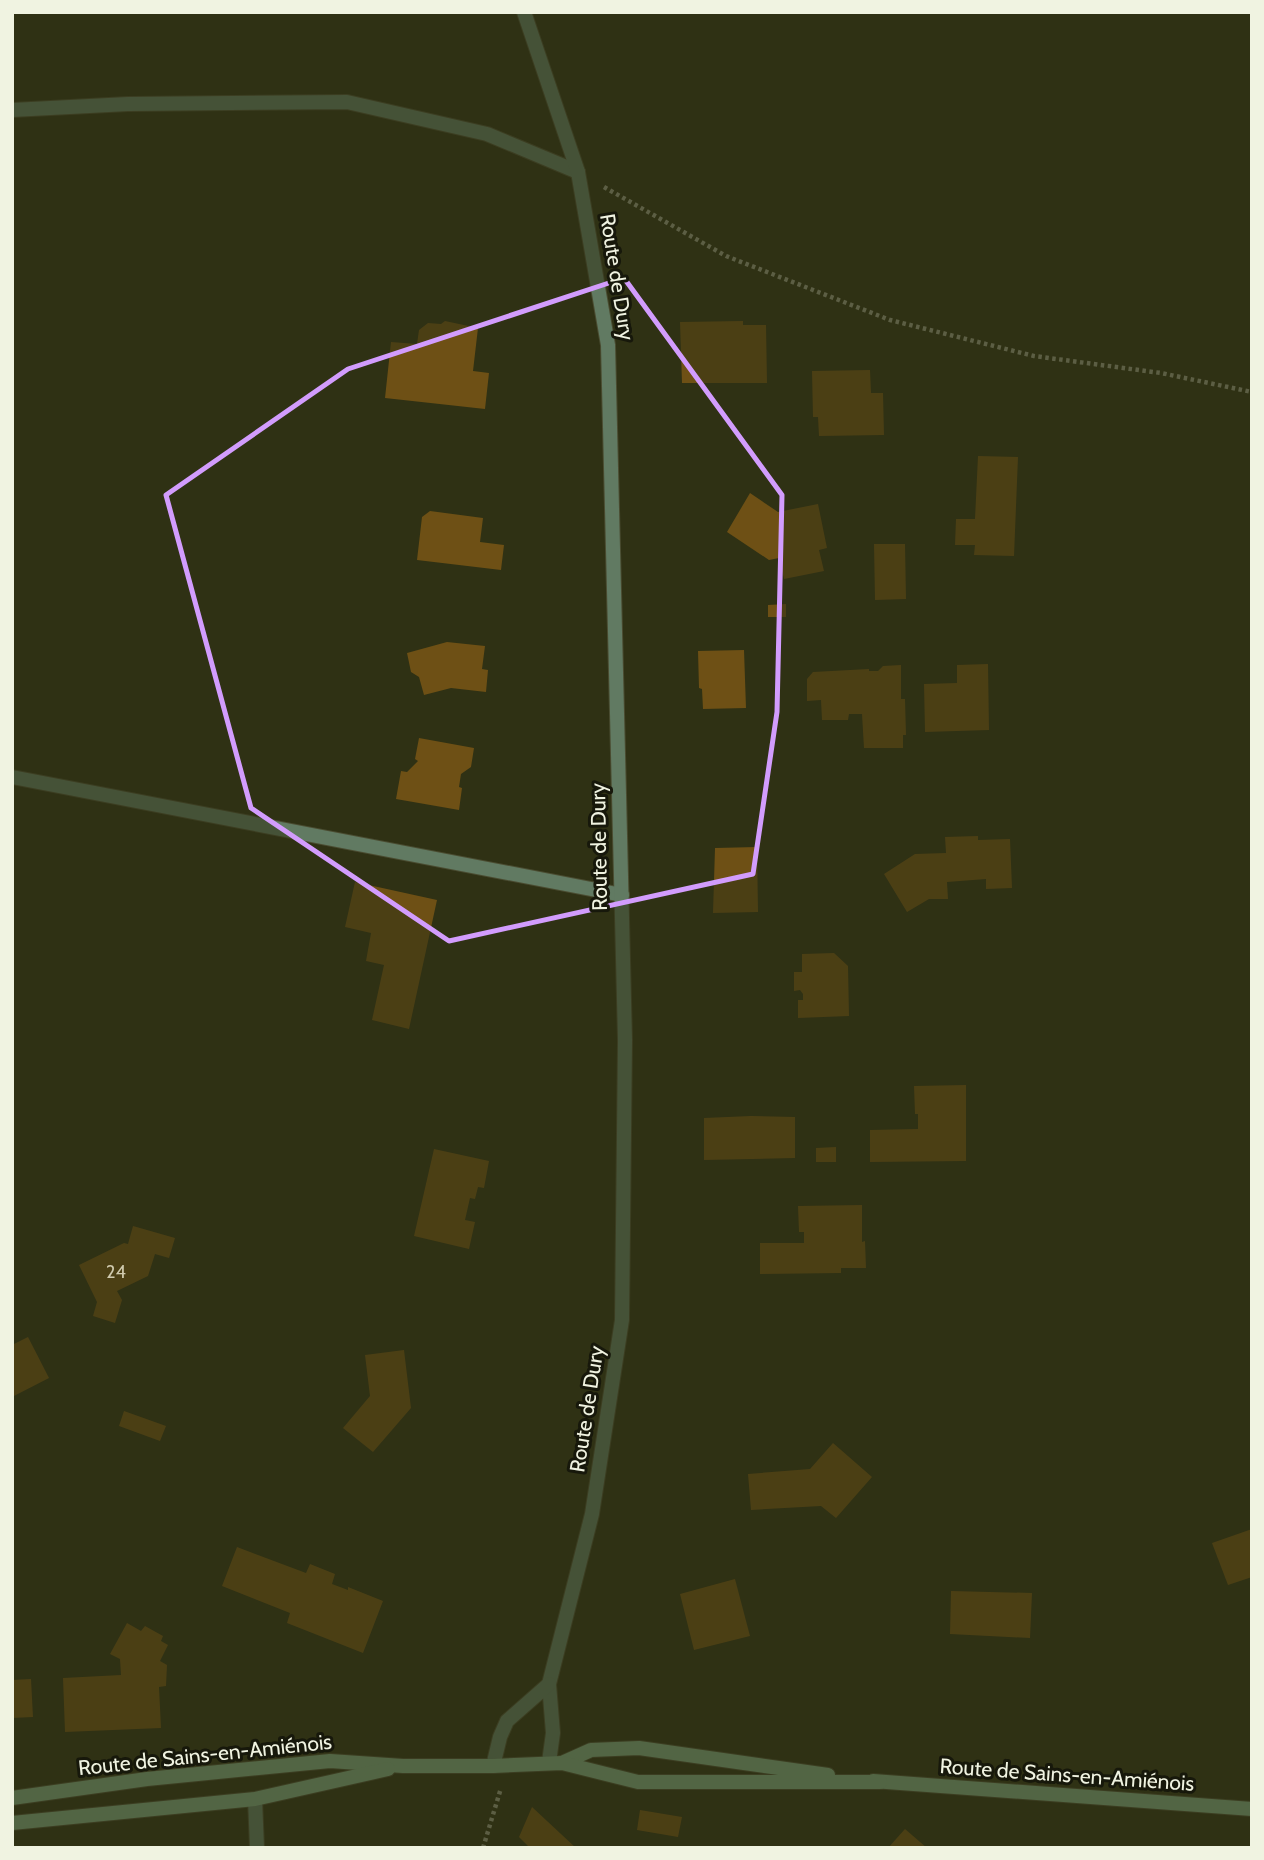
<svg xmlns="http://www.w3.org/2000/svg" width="1264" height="1860" font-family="Cabin,sans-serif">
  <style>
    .building { fill: #6e5015 }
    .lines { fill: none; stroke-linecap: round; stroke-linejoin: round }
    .service-casing { stroke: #4a4c31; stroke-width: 16 }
    .minor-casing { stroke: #4a4c31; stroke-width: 16 }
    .secondary-casing { stroke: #4a4c31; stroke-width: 16 }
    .path { stroke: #93957e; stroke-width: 4.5; stroke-dasharray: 3.5 3.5; stroke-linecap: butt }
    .service { stroke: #617a62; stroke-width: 14 }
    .minor { stroke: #617a62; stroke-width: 14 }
    .secondary { stroke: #7ca47e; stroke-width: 14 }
    .marked { fill: none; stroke: #d29cfd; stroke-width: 5; stroke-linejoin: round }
    .labels { text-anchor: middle; stroke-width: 6; stroke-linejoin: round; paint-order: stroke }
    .number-label { font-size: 18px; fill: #d0caae }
    .street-label { font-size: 21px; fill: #f0f3e1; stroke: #17180b }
  </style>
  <rect width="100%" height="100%" fill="#2f3114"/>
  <!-- building -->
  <g class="building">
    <polygon points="445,321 478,328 473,371 489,373 485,409 385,398 391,342 417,344 419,330 428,323 441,324"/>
    <polygon points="743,321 743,325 766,325 767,383 682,383 680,322"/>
    <polygon points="870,370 871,393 883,393 884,435 819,436 818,417 813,417 812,371"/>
    <polygon points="978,456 1018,457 1014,556 974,555 975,545 955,545 956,519 975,519"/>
    <polygon points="750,493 778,512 818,504 827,548 819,550 824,571 784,579 779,558 769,560 727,532"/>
    <polygon points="430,511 483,518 480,542 504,545 501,570 417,560 422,517"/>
    <polygon points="874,544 905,544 906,599 875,600"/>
    <polygon points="786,604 786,617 768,617 768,605"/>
    <polygon points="447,642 485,646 482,669 488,670 486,692 451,688 424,695 419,677 411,672 407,653"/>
    <polygon points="744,650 746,708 703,709 702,689 699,688 698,651"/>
    <polygon points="988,664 989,730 925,732 924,684 957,683 957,665"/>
    <polygon points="901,665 901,699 905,699 906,735 903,735 903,748 864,748 862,714 849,714 848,720 822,720 821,700 807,701 807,679 813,672 869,669 869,671 878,671 883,666"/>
    <polygon points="419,738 474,748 471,767 461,774 459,787 462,788 459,810 396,799 401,771 407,772 418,761 415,759"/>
    <polygon points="978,836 978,840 1010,839 1012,888 986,889 986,879 947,882 948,899 929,899 907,912 884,874 915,854 946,853 945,837"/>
    <polygon points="757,847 758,912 713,913 715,848"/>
    <polygon points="355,882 437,900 409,1029 372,1020 384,965 366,961 371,933 345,927"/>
    <polygon points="834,953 848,966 849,1016 798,1018 798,1000 803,1000 803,994 800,990 794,991 794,972 802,972 802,954"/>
    <polygon points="966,1085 966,1161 870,1162 870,1130 918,1129 918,1114 915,1114 914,1086"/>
    <polygon points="751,1116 795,1117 795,1158 704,1160 704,1118"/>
    <polygon points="836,1147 836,1162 816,1162 816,1148"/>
    <polygon points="434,1149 489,1161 484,1188 478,1187 475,1199 470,1198 465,1220 475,1222 469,1249 414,1236"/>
    <polygon points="862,1205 862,1242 865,1241 866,1268 841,1268 841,1273 760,1274 760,1243 804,1243 804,1232 799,1232 798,1206"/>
    <polygon points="133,1226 175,1238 169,1258 155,1254 148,1276 117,1291 122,1300 115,1323 93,1316 97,1302 79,1265 124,1243 128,1244"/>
    <polygon points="28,1337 49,1378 12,1397 12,1345"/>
    <polygon points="404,1350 411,1408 373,1452 343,1428 370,1396 365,1355"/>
    <polygon points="124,1411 166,1426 160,1441 119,1426"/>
    <polygon points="833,1443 872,1477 836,1518 821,1506 751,1510 748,1474 810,1469"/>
    <polygon points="1252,1529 1252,1577 1228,1585 1212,1543"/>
    <polygon points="237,1547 306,1573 310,1564 335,1574 332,1584 348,1590 348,1587 383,1601 363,1653 287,1623 290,1613 222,1586"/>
    <polygon points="735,1579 750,1636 694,1650 680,1594"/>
    <polygon points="951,1591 1032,1593 1030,1638 950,1634"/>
    <polygon points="127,1623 141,1631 145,1626 163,1636 161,1641 168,1645 160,1661 167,1665 166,1686 159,1687 161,1728 65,1732 63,1678 121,1675 120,1659 110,1654"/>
    <polygon points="31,1679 33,1717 12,1718 12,1680"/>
    <polygon points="532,1807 576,1848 530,1848 519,1837"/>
    <polygon points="640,1810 682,1817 678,1837 637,1830"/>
    <polygon points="905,1829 927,1848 888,1848"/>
  </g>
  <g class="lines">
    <!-- service casing -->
    <g class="service-casing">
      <g id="service">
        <polyline points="12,110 128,104 347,102 487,134 578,172"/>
        <polyline points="12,777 622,895"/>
      </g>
    </g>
    <!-- minor casing -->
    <g class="minor-casing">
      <g id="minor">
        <polyline points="524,12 578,172 608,345 625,1040 622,1320 592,1514 549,1684 553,1733 549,1762"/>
        <polyline points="493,1766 500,1737 507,1721 549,1684"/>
        <polyline points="255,1799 257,1848"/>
      </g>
    </g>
    <!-- secondary casing -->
    <g class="secondary-casing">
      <g id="secondary">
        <polyline points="562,1763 591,1750 639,1748 828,1775"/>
        <polyline points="873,1781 1252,1809"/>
        <polyline points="12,1798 147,1779 330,1761 403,1766 493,1766 562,1763 638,1782 880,1782"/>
        <polyline points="12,1823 255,1799 388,1769"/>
      </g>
    </g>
    <!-- path -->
    <g class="path">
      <polyline points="604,187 726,256 890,320 1034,356 1161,373 1252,392"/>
      <polyline points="483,1848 501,1788"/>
    </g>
    <!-- service -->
    <use href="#service" class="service"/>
    <!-- minor -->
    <use href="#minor" class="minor"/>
    <!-- secondary -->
    <use href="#secondary" class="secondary"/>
  </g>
  <!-- marked area -->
  <path d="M0 0H1264V1860H0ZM624 278 782 495 777 712 753 874 449 941 251 808 166 495 348 369Z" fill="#2f3114" fill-opacity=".55" fill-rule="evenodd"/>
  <path class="marked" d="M624 278 782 495 777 712 753 874 449 941 251 808 166 495 348 369Z"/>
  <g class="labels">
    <!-- number labels -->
    <g class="number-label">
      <text x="116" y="1278">24</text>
    </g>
    <!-- street labels -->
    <g class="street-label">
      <text transform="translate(617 277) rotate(81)" y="7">Route de Dury</text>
      <text transform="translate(599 847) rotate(-91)" y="7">Route de Dury</text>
      <text transform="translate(587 1409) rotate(-81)" y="7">Route de Dury</text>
      <text transform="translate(205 1755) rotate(-6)" y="7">Route de Sains-en-Amiénois</text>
      <text transform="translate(1067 1775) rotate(4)" y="7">Route de Sains-en-Amiénois</text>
    </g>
  </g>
  <!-- border -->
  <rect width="1264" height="1860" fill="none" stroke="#f0f3e1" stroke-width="28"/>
</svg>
